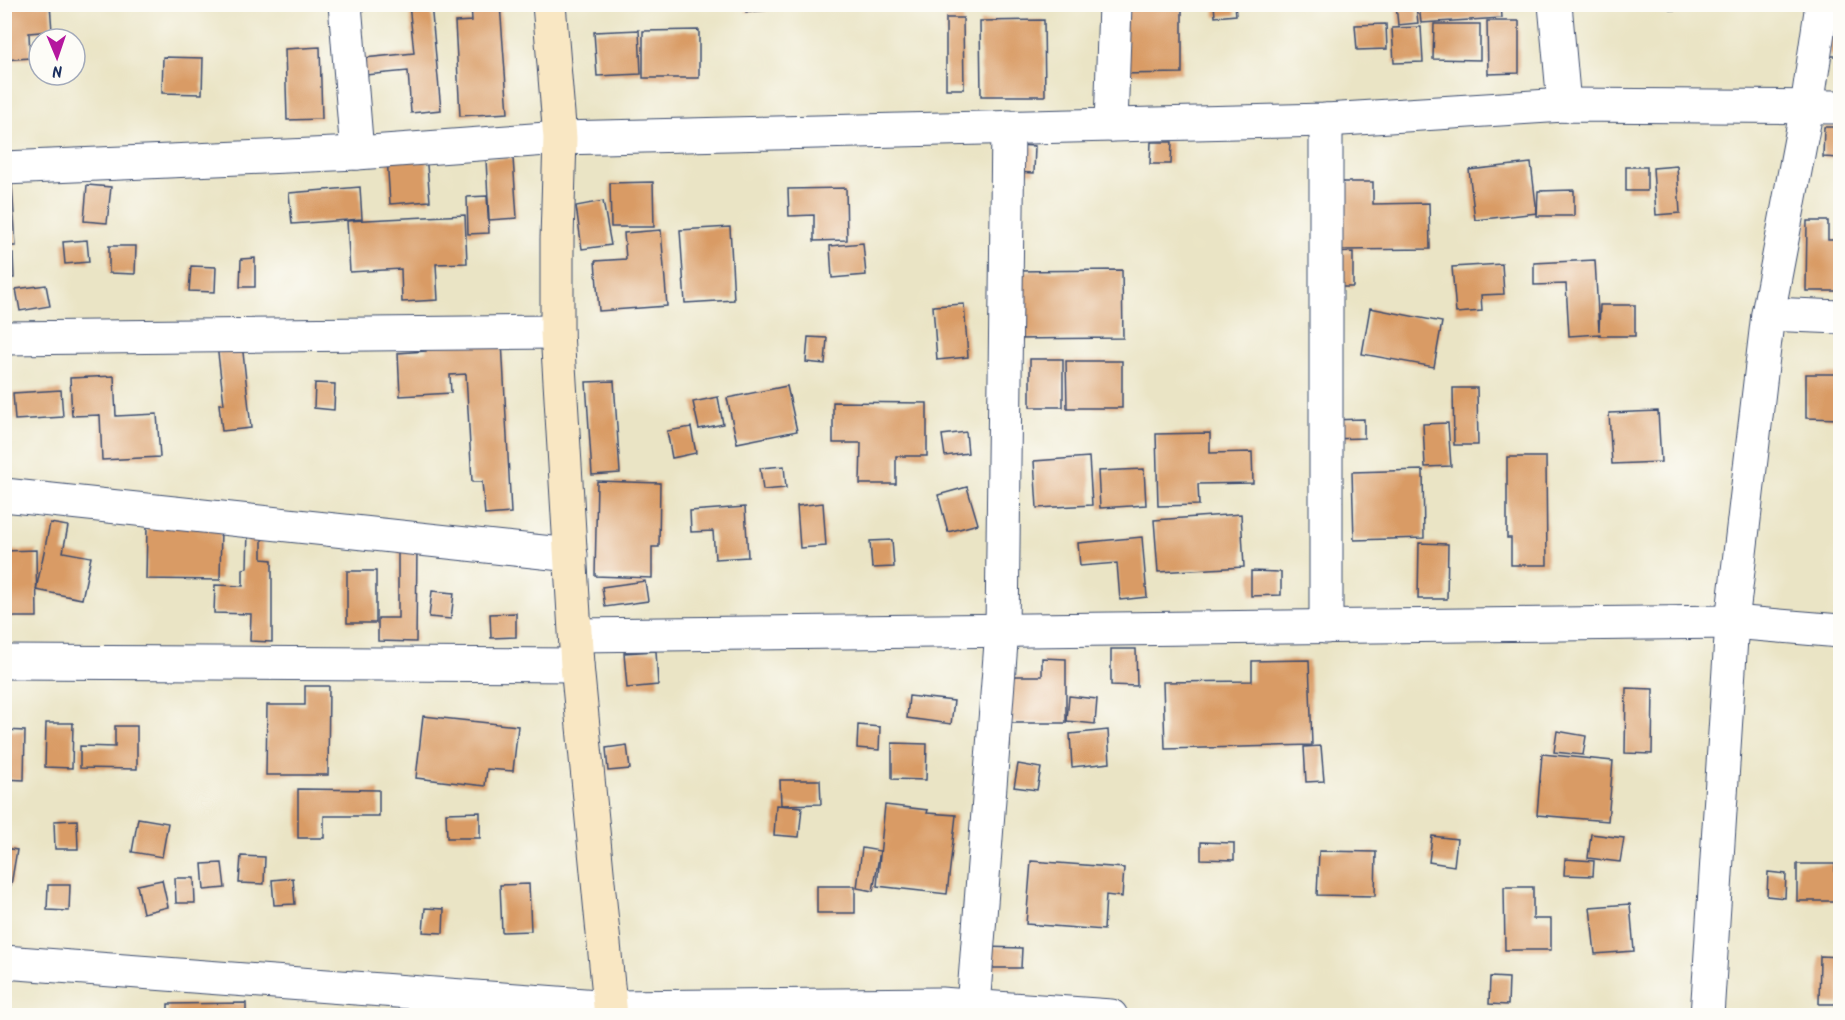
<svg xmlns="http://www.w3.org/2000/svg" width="1845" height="1020" font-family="Kalam,sans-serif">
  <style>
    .building { fill: #d99b65 }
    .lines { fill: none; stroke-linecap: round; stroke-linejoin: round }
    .street-casing { stroke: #3a4a6d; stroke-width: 35 }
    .secondary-casing { stroke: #3a4a6d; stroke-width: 35 }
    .street { stroke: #fff; stroke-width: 33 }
    .secondary { stroke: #f9e7c3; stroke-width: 33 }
  </style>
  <rect width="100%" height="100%" fill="#fdfcf7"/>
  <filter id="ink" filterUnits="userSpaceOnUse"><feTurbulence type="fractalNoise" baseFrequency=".0167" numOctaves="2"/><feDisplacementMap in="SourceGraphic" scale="12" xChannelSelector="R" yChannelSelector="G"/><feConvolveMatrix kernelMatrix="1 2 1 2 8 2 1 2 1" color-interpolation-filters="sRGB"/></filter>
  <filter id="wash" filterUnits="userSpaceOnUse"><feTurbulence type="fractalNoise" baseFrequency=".008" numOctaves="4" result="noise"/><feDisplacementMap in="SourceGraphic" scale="24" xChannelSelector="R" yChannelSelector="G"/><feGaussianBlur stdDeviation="1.35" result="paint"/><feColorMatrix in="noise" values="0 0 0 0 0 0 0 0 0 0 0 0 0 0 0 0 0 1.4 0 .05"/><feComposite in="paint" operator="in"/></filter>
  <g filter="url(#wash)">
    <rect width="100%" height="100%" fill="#eae4c5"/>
    <g id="blocks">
      <!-- building -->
      <g class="building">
        <polygon points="50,4 52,31 29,33 30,58 4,60 4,7"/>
        <polygon points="409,4 431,4 441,110 411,113 408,71 355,76 354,59 414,53"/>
        <polygon points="471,4 500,4 508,113 460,116 455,22 472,21"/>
        <polygon points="746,4 769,4 769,10 746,12"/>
        <polygon points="1214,4 1235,4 1236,15 1215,17"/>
        <polygon points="1419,4 1501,4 1502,18 1421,23"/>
        <polygon points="1669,4 1695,4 1695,9 1670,10"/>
        <polygon points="1829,4 1840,4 1840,56 1830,56"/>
        <polygon points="1117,5 1182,5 1182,73 1118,74"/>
        <polygon points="1396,5 1416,5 1418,23 1398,25"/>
        <polygon points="946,18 963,18 964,89 946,89"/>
        <polygon points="1044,20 1045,96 981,96 980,21"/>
        <polygon points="1487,21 1519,21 1519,73 1488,74"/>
        <polygon points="1386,24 1387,49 1357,50 1355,25"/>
        <polygon points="1434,24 1480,24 1480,60 1433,59"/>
        <polygon points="1421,27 1423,62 1394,63 1392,28"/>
        <polygon points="639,30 641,74 597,76 594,32"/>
        <polygon points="699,30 699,78 643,78 643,31"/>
        <polygon points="320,47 322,119 287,120 285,49"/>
        <polygon points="163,57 203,58 202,94 162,93"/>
        <polygon points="1824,127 1840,127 1840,158 1823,157"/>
        <polygon points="1151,142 1172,142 1171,164 1150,164"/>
        <polygon points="1013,145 1035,146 1034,173 1011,172"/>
        <polygon points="426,154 430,201 390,204 387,156"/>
        <polygon points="513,158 517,218 489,220 486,159"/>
        <polygon points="1531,163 1537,213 1475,220 1469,170"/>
        <polygon points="1677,166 1680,213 1656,215 1653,168"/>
        <rect x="1626" y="167" width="21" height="24"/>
        <polygon points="653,182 654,227 611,227 610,183"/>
        <polygon points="1341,182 1373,182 1373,204 1429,203 1430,249 1342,250"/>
        <polygon points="4,184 12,184 16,246 4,246"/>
        <polygon points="87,185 111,187 107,223 84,221"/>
        <polygon points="360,187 362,219 292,224 289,193"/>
        <polygon points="846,188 847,240 814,241 814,215 789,216 788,189"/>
        <polygon points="1574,190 1574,216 1537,216 1538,191"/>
        <polygon points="487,196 489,233 468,234 467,197"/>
        <polygon points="603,201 611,245 582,249 576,206"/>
        <polygon points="465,215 467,263 436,264 438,300 402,302 401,269 350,272 347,221"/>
        <polygon points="1807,221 1828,221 1828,240 1840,240 1840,291 1806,291"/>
        <polygon points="730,227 734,300 685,303 680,230"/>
        <polygon points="661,230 667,306 599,311 595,261 626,259 624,233"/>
        <polygon points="87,240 89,262 65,264 63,242"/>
        <polygon points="863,243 866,275 832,278 830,246"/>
        <polygon points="109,246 136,246 135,274 109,273"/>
        <polygon points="1353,252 1353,287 1331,287 1331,253"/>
        <polygon points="4,253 13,253 14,278 4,278"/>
        <polygon points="255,258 255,287 240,287 241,259"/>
        <polygon points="1595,260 1599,331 1600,305 1635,305 1635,336 1600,336 1600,334 1569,336 1566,284 1534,285 1534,263"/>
        <polygon points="1502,264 1504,294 1481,295 1482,311 1456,313 1452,267"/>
        <polygon points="191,266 216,267 215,292 189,291"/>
        <polygon points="1122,270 1123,338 1011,339 1011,271"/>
        <polygon points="46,285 50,306 20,311 16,289"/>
        <polygon points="964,304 968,357 937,360 933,306"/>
        <polygon points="1370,308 1442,322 1434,367 1362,354"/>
        <polygon points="808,337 827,338 825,364 806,362"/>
        <polygon points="502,341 511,513 485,515 482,482 472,482 466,374 450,375 451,393 400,396 398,353 426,351 426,345"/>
        <polygon points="242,343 251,428 222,431 219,404 224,404 217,345"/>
        <rect x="1030" y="359" width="33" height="48"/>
        <polygon points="1066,361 1122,361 1122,408 1067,408"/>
        <polygon points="1806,374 1840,374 1840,419 1806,418"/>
        <polygon points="114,376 116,416 157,414 160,457 102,460 100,415 72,416 70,378"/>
        <polygon points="614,381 620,473 592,475 586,382"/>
        <polygon points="315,383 335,384 334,410 314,408"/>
        <polygon points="787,386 797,431 737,443 727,398"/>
        <polygon points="1453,388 1477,388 1478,445 1454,445"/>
        <polygon points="61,390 63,417 15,420 13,393"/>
        <polygon points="718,397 723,424 699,429 693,402"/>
        <polygon points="833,402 927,403 927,456 896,456 896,484 860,484 861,443 833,443"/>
        <polygon points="1658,411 1661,462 1612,464 1609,413"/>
        <polygon points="1364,419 1364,438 1329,439 1329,420"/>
        <polygon points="1448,423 1451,466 1425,467 1423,424"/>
        <polygon points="691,427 696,453 672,458 667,431"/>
        <polygon points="966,432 968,453 945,456 942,435"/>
        <polygon points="1210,433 1210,453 1252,452 1253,483 1198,484 1199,505 1158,506 1156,434"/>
        <polygon points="1089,457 1092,505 1037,508 1034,461"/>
        <polygon points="1507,457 1546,457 1547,565 1511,565 1511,538 1507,538"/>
        <polygon points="784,466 786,488 763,490 760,468"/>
        <polygon points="1144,469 1146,505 1100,508 1098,471"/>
        <polygon points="1423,470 1424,538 1354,540 1352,472"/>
        <polygon points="597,481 660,483 659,547 652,547 652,578 595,576"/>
        <polygon points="967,487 978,524 948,532 938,495"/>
        <polygon points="823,503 826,546 800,548 797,506"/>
        <polygon points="745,507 748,557 715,559 713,531 691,532 690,511"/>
        <polygon points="1241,514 1244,567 1158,572 1154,520"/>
        <polygon points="50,523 68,526 63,552 91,557 82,599 36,590"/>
        <polygon points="147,525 221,526 220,580 146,579"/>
        <polygon points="248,529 262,529 262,559 272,560 272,642 250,641 251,614 214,613 215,585 243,586 243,569 247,568"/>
        <polygon points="1142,537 1147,597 1120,600 1117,563 1080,566 1078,543"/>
        <polygon points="892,540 894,567 872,568 870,541"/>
        <polygon points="1419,543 1448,544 1447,599 1418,599"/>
        <polygon points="398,546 417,546 416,642 378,641 378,618 398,618"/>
        <polygon points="36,550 37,617 4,617 4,551"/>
        <rect x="347" y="571" width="29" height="52"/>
        <polygon points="1251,571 1281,572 1281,595 1251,596"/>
        <polygon points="645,581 648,601 605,607 602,587"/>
        <polygon points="432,591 454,593 451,619 429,617"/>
        <polygon points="516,613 516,637 491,638 490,614"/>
        <polygon points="1111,649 1136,649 1137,686 1111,685"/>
        <polygon points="656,651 658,685 627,688 624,653"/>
        <polygon points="1042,658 1066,659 1066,723 1010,723 1010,746 996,746 996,676 1042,676"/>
        <polygon points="1309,660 1312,745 1165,749 1163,682 1252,681 1252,661"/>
        <polygon points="305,686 329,686 328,775 266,775 267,705 305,705"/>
        <polygon points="1626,688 1653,689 1652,754 1625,753"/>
        <polygon points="909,696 954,701 951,724 907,718"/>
        <polygon points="1069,696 1097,699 1095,724 1067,721"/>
        <polygon points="423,716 518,726 513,771 487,769 485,786 416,778"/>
        <polygon points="46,723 73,723 72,768 45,767"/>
        <polygon points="858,725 880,727 879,750 857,748"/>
        <polygon points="115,726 137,726 137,769 80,768 80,746 115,747"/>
        <polygon points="4,730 25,731 24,780 4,779"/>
        <polygon points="1108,730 1110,763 1072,767 1070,734"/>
        <polygon points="1557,731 1586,736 1583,755 1554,752"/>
        <polygon points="892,743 927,744 926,780 892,779"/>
        <polygon points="627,745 630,769 608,771 606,748"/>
        <polygon points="1321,746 1324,781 1306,782 1304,747"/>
        <polygon points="1542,754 1613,761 1608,821 1537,815"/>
        <polygon points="1018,764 1041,768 1037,790 1014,787"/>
        <polygon points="780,780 820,780 821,804 781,805"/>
        <polygon points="298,789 379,790 379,816 324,816 324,838 298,838"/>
        <polygon points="776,805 802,807 799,837 774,835"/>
        <polygon points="885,805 928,810 927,813 956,815 947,894 877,886"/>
        <polygon points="480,812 480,838 447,838 446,813"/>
        <polygon points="138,818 168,823 162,857 132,852"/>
        <polygon points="77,820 78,849 55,849 54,821"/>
        <polygon points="1591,834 1624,838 1620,862 1588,858"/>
        <polygon points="1432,836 1457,839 1454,866 1429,862"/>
        <polygon points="1201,842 1234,843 1234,860 1201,859"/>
        <polygon points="4,848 17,850 11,885 4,883"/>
        <polygon points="862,848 880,851 873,891 857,888"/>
        <polygon points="1319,851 1376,852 1375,896 1317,895"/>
        <polygon points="241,856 265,857 264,884 239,883"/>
        <polygon points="1565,859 1594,861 1593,876 1564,875"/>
        <polygon points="1031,861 1124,868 1122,897 1106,895 1104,930 1026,924"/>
        <polygon points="222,863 225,888 204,890 202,864"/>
        <rect x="1797" y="864" width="38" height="37"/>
        <polygon points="1768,872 1786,874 1785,898 1767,896"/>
        <polygon points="175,878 194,878 195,903 176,903"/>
        <polygon points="293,878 295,904 274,905 272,880"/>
        <polygon points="162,880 168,907 143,913 137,885"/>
        <polygon points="529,884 531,931 502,932 500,885"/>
        <polygon points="48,885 70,885 69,911 47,910"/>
        <rect x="817" y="886" width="38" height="27"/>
        <polygon points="1504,887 1533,887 1533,919 1551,919 1551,950 1505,950"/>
        <polygon points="1630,904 1634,951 1595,954 1590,907"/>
        <polygon points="425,908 444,909 443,933 423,932"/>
        <polygon points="984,947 1022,948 1021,968 982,968"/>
        <polygon points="1820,956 1840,957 1840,1004 1819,1004"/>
        <polygon points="1490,977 1509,978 1508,1005 1489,1004"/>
        <polygon points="246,1003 246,1016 168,1016 168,1004"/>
      </g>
    </g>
  </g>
  <g filter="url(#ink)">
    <use href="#blocks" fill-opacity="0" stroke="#3a4a6d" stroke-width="1.5"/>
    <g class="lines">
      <!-- street casing -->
      <g class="street-casing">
        <g id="street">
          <polyline points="345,4 357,153"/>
          <polyline points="1555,4 1564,105"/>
          <polyline points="1111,125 1115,4"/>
          <polyline points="4,168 357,153 560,138 1326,120 1564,105 1840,107"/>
          <polyline points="1768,314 1840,317"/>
          <polyline points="4,338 557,332"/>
          <polyline points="4,495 571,555"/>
          <polyline points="1326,627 1326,120"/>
          <polyline points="576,635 1732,622 1840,631"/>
          <polyline points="4,662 577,665"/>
          <polyline points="4,962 611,1007 941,1004 1111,1016"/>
          <polyline points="973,1007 1002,630 1008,127"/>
          <polyline points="1707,1016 1732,622 1768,314 1807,107 1822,4"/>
        </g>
      </g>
      <!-- secondary casing -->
      <g class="secondary-casing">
        <polyline id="secondary" points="549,4 560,138 557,239 557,332 577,665 611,1016"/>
      </g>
      <!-- street -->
      <use href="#street" class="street"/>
      <!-- secondary -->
      <use href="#secondary" class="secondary"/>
    </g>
  </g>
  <!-- margin -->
  <rect width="1845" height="1020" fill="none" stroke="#fdfcf7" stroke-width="24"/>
  <!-- north arrow -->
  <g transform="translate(57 57) rotate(178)"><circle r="28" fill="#fdfcf7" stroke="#a3aaba" stroke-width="1.5"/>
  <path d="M0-4.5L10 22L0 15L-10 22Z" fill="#b5179e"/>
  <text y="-9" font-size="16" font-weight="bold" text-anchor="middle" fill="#1b2f5e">N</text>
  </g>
</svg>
